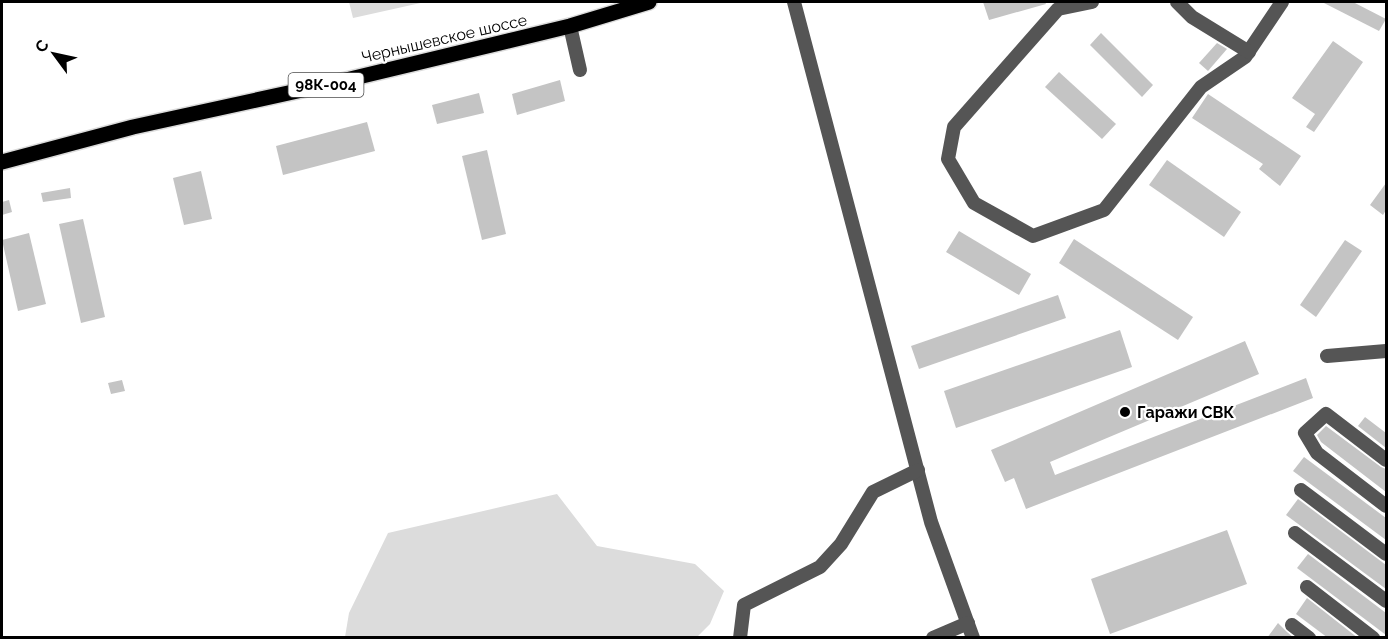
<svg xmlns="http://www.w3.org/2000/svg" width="1388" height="639" font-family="Raleway,sans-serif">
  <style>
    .green { fill: #dcdcdc }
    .building { fill: #c4c4c4 }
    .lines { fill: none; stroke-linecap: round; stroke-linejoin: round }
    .major-casing { stroke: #dbdbdb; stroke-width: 18 }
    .minor { stroke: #555; stroke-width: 14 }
    .major { stroke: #000; stroke-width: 15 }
    .poi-dot { fill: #000; stroke: #fff; stroke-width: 2 }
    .labels { text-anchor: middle; stroke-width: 4.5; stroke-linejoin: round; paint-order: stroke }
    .shield { fill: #fff; stroke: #4c4c4c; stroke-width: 1.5 }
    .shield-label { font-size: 15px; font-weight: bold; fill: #000 }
    .street-label { font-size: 16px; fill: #000; stroke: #fff }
    .poi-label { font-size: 16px; font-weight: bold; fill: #000; stroke: #fff; text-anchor: start }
  </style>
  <rect width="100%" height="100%" fill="#fff"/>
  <!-- green -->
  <g class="green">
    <polygon points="349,2 425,2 353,18"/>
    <polygon points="557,494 597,546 695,564 724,591 710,624 697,637 345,637 349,613 388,533"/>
  </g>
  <!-- building -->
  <g class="building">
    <polygon points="983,2 1045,2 1046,4 989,20"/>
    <polygon points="1322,2 1353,2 1386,19 1379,31"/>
    <polygon points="1101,33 1153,85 1142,97 1090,45"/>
    <polygon points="1333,41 1363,62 1314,132 1306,127 1315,114 1292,98"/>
    <polygon points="1217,43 1227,49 1208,71 1199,63"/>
    <polygon points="1059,72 1116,124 1102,139 1045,87"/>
    <polygon points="560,80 565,101 517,115 512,94"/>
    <polygon points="479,93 484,113 437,124 432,105"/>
    <polygon points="1208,94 1301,156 1280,186 1259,169 1263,164 1192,118"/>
    <polygon points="367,122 375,151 283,175 276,146"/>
    <polygon points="487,150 506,234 482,240 462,156"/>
    <polygon points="1167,160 1241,212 1224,237 1149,185"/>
    <polygon points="201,171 212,219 184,225 173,178"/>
    <polygon points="1386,183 1386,210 1383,215 1370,205"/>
    <polygon points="70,188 71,198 43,202 41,193"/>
    <polygon points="9,200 12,212 2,215 2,202"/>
    <polygon points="83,219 105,317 81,323 59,224"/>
    <polygon points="959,231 1031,274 1019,295 946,252"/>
    <polygon points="29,233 46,304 18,311 2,240"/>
    <polygon points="1074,239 1193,317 1178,340 1059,263"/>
    <polygon points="1345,240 1362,251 1316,317 1300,305"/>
    <polygon points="1058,295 1066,318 919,369 911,346"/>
    <polygon points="1120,330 1132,367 956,428 944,391"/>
    <polygon points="1245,341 1259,374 1050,462 1055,475 1306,378 1313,398 1026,509 1014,478 1005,482 991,450"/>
    <polygon points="122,380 125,391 111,394 108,383"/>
    <polygon points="1365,417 1386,433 1386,448 1358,426"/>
    <polygon points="1326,426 1381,467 1386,469 1386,492 1321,442 1317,435"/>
    <polygon points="1304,457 1386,518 1386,540 1293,471"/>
    <polygon points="1298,499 1386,565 1386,589 1286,515"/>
    <polygon points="1227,530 1247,584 1110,634 1091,579"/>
    <polygon points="1308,554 1386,613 1386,635 1297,568"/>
    <polygon points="1307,598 1358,638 1328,638 1296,614"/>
    <polygon points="1278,623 1287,632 1294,638 1267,638"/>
  </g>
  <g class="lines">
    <!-- major casing -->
    <g class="major-casing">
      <polyline id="major" points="2,162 133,127 325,85 570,26 649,2"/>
    </g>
    <!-- minor -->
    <g class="minor">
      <polyline points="794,2 931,522 973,638"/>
      <polyline points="1092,2 1058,9 954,127 948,159 974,203 1033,236 1104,210 1201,87 1245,57 1282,2"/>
      <polyline points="1177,2 1192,17 1249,52"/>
      <polyline points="570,26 580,70"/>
      <polyline points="1327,356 1386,351"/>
      <polyline points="1386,460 1326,414 1305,433 1317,453 1386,506"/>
      <polyline points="1301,490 1386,554"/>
      <polyline points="1295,533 1386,601"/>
      <polyline points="1307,587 1373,638"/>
      <polyline points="1292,625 1309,638"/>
      <polyline points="740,638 744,605 820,567 841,544 873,492 918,470"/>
      <polyline points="933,638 968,623"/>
    </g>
    <!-- major -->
    <use href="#major" class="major"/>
  </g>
  <!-- markers -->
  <circle class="poi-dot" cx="1125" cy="412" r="6"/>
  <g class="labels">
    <!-- shield labels -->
    <rect class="shield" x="288.5" y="73" width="75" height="24" rx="4.5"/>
    <g class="shield-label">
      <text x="326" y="90">98К-004</text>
    </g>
    <!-- street labels -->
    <g class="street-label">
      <text transform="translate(444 38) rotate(-13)" y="6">Чернышевское шоссе</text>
    </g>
    <!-- poi labels -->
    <g class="poi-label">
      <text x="1137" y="418">Гаражи СВК</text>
    </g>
  </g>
  <!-- border -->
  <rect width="1388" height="639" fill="none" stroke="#000000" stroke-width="6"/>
  <!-- north arrow -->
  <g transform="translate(54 54) rotate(303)" stroke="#ffffff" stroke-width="4.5" paint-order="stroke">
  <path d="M0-4.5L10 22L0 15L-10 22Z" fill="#000000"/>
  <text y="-9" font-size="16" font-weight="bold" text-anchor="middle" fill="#000000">С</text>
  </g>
</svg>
